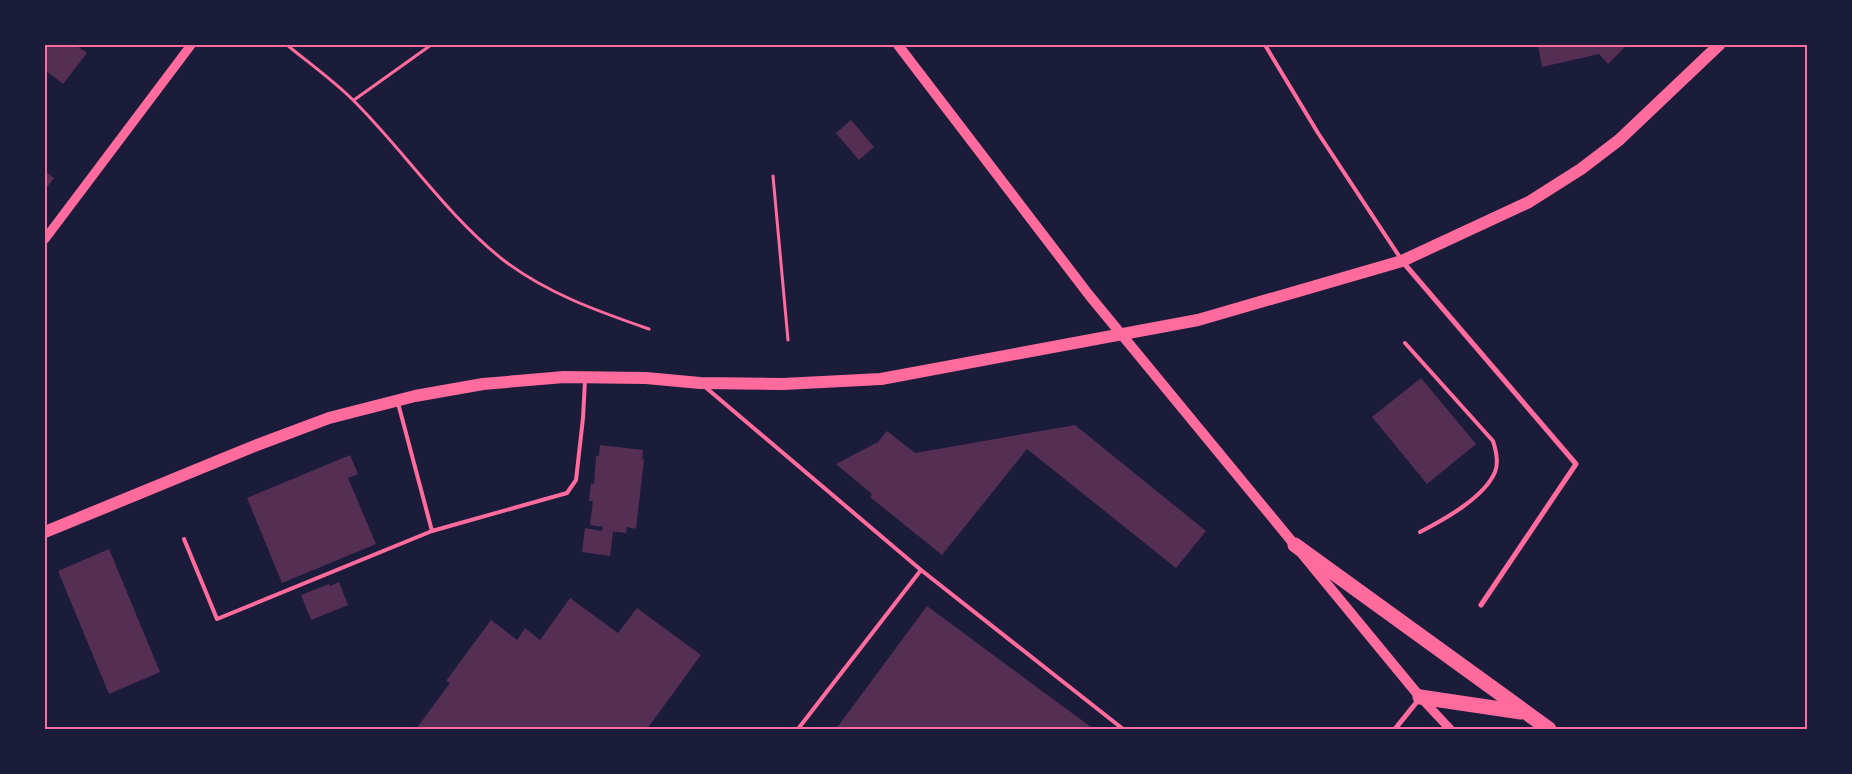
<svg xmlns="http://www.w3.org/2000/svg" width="1852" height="774" font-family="Poppins,sans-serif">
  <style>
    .building { fill: #542f53 }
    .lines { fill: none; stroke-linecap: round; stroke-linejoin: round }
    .path { stroke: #ff6b9d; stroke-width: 3 }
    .service { stroke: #ff6b9d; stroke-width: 4 }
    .minor { stroke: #ff6b9d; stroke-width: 5 }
    .tertiary { stroke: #ff6b9d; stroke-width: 9 }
    .secondary { stroke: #ff6b9d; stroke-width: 10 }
    .primary { stroke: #ff6b9d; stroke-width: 12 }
    .motorway { stroke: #ff6b9d; stroke-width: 15 }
    .neatline { fill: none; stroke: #ff6b9d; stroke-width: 2 }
  </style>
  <rect width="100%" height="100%" fill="#1b1b3a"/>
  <!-- building -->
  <g class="building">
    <polygon points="45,45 76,45 87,53 63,84 45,70"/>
    <polygon points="1538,45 1627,45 1608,64 1599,54 1542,67"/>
    <polygon points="851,120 874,147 859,160 836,133"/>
    <polygon points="45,171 54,178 45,190"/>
    <polygon points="1421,378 1476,444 1427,484 1372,417"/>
    <polygon points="1075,425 1206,531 1176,568 1027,449 942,555 870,497 872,494 836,464 878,442 887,431 915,453"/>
    <polygon points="600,445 643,450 642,460 644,459 636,529 627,527 626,533 606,531 613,532 610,556 582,552 585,528 602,531 603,527 590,525 593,501 589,501 591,483 594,484 596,456 599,456"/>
    <polygon points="350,455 358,474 348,478 376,544 282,583 247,498"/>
    <polygon points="109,549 160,672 109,694 58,571"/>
    <polygon points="339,582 348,605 311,620 301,595 329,584 330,586"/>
    <polygon points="570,598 618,633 637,608 701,655 647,729 416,729 450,683 446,681 491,620 517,640 525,628 540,640"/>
    <polygon points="927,606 1091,727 1089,729 836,729"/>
  </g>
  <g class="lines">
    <!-- path -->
    <g class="path">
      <path d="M287 45C309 63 334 81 354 101 405 152 445 213 502 259 546 293 597 311 649 329"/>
      <polyline points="354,100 431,45"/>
      <polyline points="773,176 788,340"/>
    </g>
    <!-- service -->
    <g class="service">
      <polyline points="1265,45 1318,133 1401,259"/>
      <path d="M1405 343 1493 441C1496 450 1499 462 1495 472 1484 498 1443 520 1420 532"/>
      <polyline points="704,386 921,570 1123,729"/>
      <polyline points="398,403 432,531"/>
      <polyline points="184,539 217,619 432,531 567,493 576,480 583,418 585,380"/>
      <polyline points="798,729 921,570"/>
    </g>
    <!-- minor -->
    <g class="minor">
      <polyline points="1402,261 1576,464 1481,605"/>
      <polyline points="1395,729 1420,698"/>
    </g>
    <!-- tertiary -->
    <g class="tertiary">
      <polyline points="45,239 191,45"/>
      <polyline points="1421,698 1450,729"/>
    </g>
    <!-- secondary -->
    <polyline class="secondary" points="898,45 1089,295 1420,697"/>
    <!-- primary -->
    <polyline class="primary" points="45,532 252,447 329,418 415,396 483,384 564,377 646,378 700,383 783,384 881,379 1198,320 1402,261 1529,202 1581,169 1619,140 1719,45"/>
    <!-- motorway -->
    <g class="motorway">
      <polyline points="1295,545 1549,729"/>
      <polyline points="1420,697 1521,712"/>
    </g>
  </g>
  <!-- border -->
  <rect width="1852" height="774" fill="none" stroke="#1b1b3a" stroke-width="92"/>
  <rect x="46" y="46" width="1760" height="682" class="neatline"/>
</svg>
